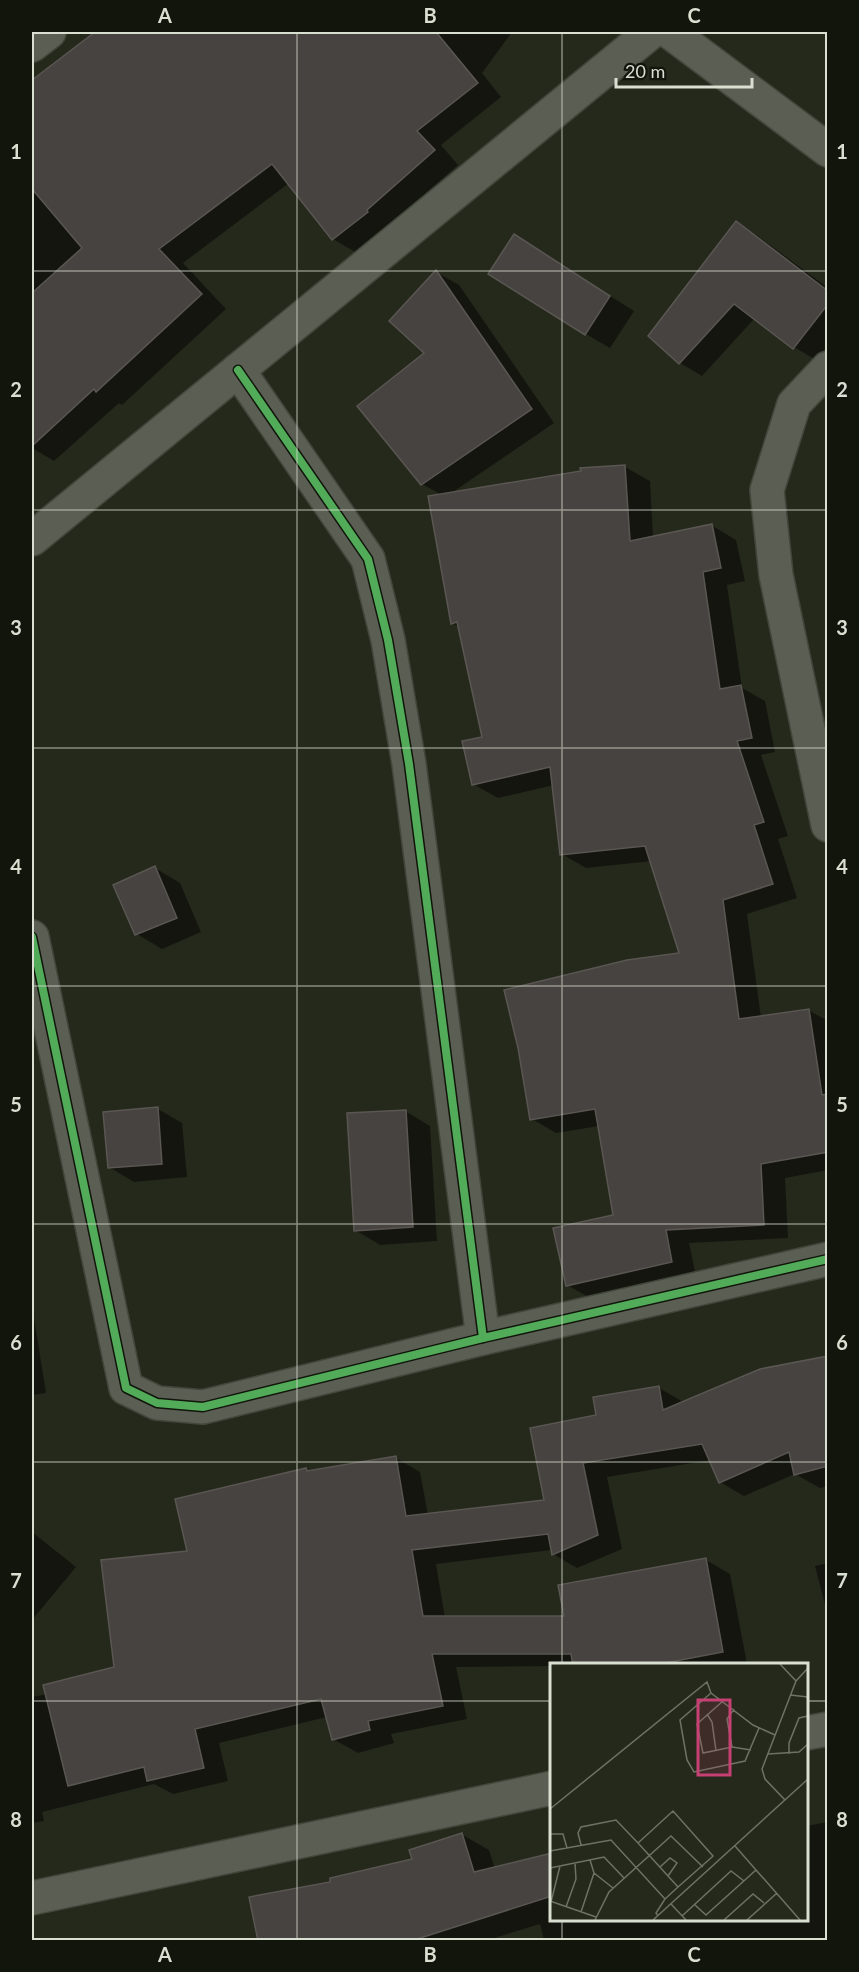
<svg xmlns="http://www.w3.org/2000/svg" width="859" height="1972" font-family="Lato,sans-serif">
  <style>
    .shadow { fill: #0007 }
    .building { fill: #474340; stroke: #5a5652; stroke-width: 1.5 }
    .lines { fill: none; stroke-linecap: round; stroke-linejoin: round }
    .minor-casing { stroke: #42463b; stroke-width: 36 }
    .minor { stroke: #5a5e53; stroke-width: 33 }
    .cycleway-casing { stroke: #11150b; stroke-width: 11 }
    .cycleway { stroke: #51ab58; stroke-width: 8 }
    .grid { fill: none; stroke: #d9dfd1; stroke-width: 1.5; stroke-opacity: 0.55 }
    .inset-road { fill: none; stroke: #6d7264; stroke-width: 1.5 }
    .view { fill: #c74073; fill-opacity: 0.15; stroke: #c74073; stroke-width: 3 }
    .inset-edge { fill: none; stroke: #d9dfd1; stroke-width: 3 }
    .neatline { fill: none; stroke: #d9dfd1; stroke-width: 2 }
    .grid-label { font-size: 20px; text-anchor: middle; font-weight: bold; fill: #d9dfd1 }
  </style>
  <rect width="100%" height="100%" fill="#25291c"/>
  <!-- shadow -->
  <g class="shadow">
    <polygon points="97,32 512,32 482,73 501,97 441,145 458,165 357,253 333,239 289,183 183,263 226,309 122,405 119,403 54,461 32,448 32,96 55,75 50,68"/>
    <polygon points="736,223 758,236 828,288 828,346 816,360 794,347 755,318 702,376 680,363"/>
    <polygon points="515,236 634,311 610,348 586,334"/>
    <polygon points="436,272 459,285 554,423 450,494 625,467 650,481 653,538 711,525 736,540 745,581 727,585 742,688 765,701 775,752 761,755 788,836 778,839 797,898 747,914 761,1018 808,1010 828,1021 828,1170 785,1178 788,1238 689,1243 696,1276 592,1299 567,1285 615,1216 599,1126 556,1133 532,1119 681,954 652,861 586,868 562,854 554,785 498,798 473,784 484,738 459,627 452,623 442,495 422,484 426,353"/>
    <polygon points="155,868 180,883 201,932 162,949 137,934 115,885"/>
    <polygon points="158,1109 182,1123 187,1177 134,1182 109,1167"/>
    <polygon points="405,1111 430,1126 437,1241 380,1245 355,1230"/>
    <polygon points="32,1305 46,1393 32,1395"/>
    <polygon points="828,1358 828,1486 820,1488 795,1474 744,1496 720,1482 711,1460 607,1477 622,1549 577,1568 553,1554 552,1550 436,1564 445,1618 566,1618 706,1560 730,1574 747,1664 456,1667 467,1719 391,1734 394,1743 358,1753 333,1739 327,1717 219,1743 228,1781 173,1794 154,1784 42,1812 44,1821 32,1823 32,1697 53,1693 116,1668 189,1552 306,1469 311,1472 396,1458 420,1472 428,1515 546,1501 597,1416 659,1388 685,1403"/>
    <polygon points="32,1532 76,1567 32,1620"/>
    <polygon points="828,1563 828,1616 815,1566"/>
    <polygon points="828,1822 828,1940 544,1940 540,1924 488,1940 259,1940 332,1883 413,1860 461,1834 489,1850 495,1869 552,1855 552,1920 806,1920 806,1826"/>
  </g>
  <!-- building -->
  <g class="building">
    <polygon points="95,32 436,32 478,83 417,131 435,150 367,210 368,212 332,240 272,164 159,249 202,294 96,392 94,389 32,446 32,293 82,248 32,189 32,80"/>
    <polygon points="736,221 828,291 828,304 793,349 734,304 679,364 648,336"/>
    <polygon points="514,234 610,296 585,335 488,274"/>
    <polygon points="436,270 532,409 421,485 357,406 424,353 389,321"/>
    <polygon points="625,465 630,541 712,524 721,568 703,572 720,689 741,685 752,738 737,741 764,822 754,825 773,884 723,900 739,1019 809,1009 822,1095 828,1094 828,1152 761,1164 764,1225 666,1230 672,1262 566,1286 553,1228 613,1215 595,1109 530,1120 518,1048 504,990 627,960 679,953 645,846 560,855 550,767 472,785 462,741 482,737 457,622 451,624 428,496 581,471 580,468"/>
    <polygon points="155,866 177,918 135,935 113,885"/>
    <polygon points="158,1107 162,1164 108,1168 103,1112"/>
    <polygon points="406,1110 413,1227 354,1231 347,1113"/>
    <polygon points="828,1356 828,1466 794,1475 789,1452 719,1483 702,1444 583,1463 598,1535 552,1555 548,1534 412,1550 423,1616 564,1616 558,1585 706,1558 723,1652 655,1665 573,1665 571,1654 432,1654 443,1706 368,1721 370,1730 332,1740 321,1699 195,1729 204,1768 147,1781 144,1767 68,1786 43,1685 114,1667 101,1560 187,1551 175,1499 306,1468 307,1471 396,1456 406,1516 544,1500 530,1428 596,1415 593,1397 659,1386 663,1410 760,1369"/>
    <polygon points="462,1833 474,1872 552,1853 552,1896 411,1941 258,1941 249,1897 330,1882 330,1878 412,1859 409,1850"/>
  </g>
  <g class="lines">
    <!-- minor casing -->
    <g class="minor-casing">
      <g id="minor">
        <polyline points="670,32 828,150"/>
        <polyline points="32,45 49,32"/>
        <polyline points="828,368 794,404 767,490 776,575 828,825"/>
        <polyline points="238,370 368,559 388,640 409,764 483,1338"/>
        <polyline points="32,539 651,32"/>
        <polyline points="32,937 126,1388 157,1403 203,1407 483,1338 828,1259"/>
        <polyline points="806,1733 828,1729"/>
        <polyline points="32,1898 552,1788"/>
      </g>
    </g>
    <!-- minor -->
    <use href="#minor" class="minor"/>
    <!-- cycleway casing -->
    <g class="cycleway-casing">
      <g id="cycleway">
        <polyline points="238,370 368,559 388,640 409,764 483,1338"/>
        <polyline points="32,937 126,1388 157,1403 203,1407 483,1338 828,1259"/>
      </g>
    </g>
    <!-- cycleway -->
    <use href="#cycleway" class="cycleway"/>
  </g>
  <!-- grid -->
  <path class="grid" d="M297 32V1940M562 32V1664M32 271H828M32 510H828M32 748H828M32 986H828M32 1224H828M32 1462H828M32 1701H552M806 1701H828M562 1920V1940"/>
  <!-- overview -->
  <g transform="translate(550 1663)">
    <rect width="258" height="258" fill="#25291c"/>
    <path class="inset-road" d="M230 1 246 18M161 30 130 57 137 97 144 109 195 98 209 65M240 32 258 34M173 38 147 61 153 90 182 84 201 87M157 51 162 59 166 88M182 84 177 56 184 46M218 91 249 89 258 81M239 91V80L249 55 258 53M235 137 215 116 212 106 246 18 258 5M0 146 157 19 161 30 203 62 225 72M0 171H13L17 185M31 182 28 170 31 164 66 157 88 180M185 183 250 257M0 188 61 177 115 236 128 224 162 194 163 193 123 148 88 180 128 224M110 204 120 195 127 200 118 213M0 205 54 194 74 215M44 210 63 225M0 238 46 254M1 239 10 203M121 241 136 257M145 242 156 252 206 207M16 244 26 216 25 200M31 249 44 210 40 197M108 253 106 250 115 236M132 253 181 208 194 218M45 257 59 229 121 173 153 204M103 257 258 116M174 257 203 231 214 240M197 257 227 230"/>
    <path class="view" d="M148 37H180V112H148Z"/>
    <rect width="258" height="258" class="inset-edge"/>
  </g>
  <!-- border -->
  <rect width="859" height="1972" fill="none" stroke="#11150b" stroke-width="66"/>
  <!-- scale -->
  <path d="M616 78v9h136v-9" fill="none" stroke="#d9dfd1" stroke-width="3"/>
  <text x="625" y="78" font-size="18" fill="#d9dfd1" stroke="#11150b" stroke-width="4.5" paint-order="stroke">20 m</text>
  <rect x="33" y="33" width="793" height="1906" class="neatline"/>
  <g class="grid-label">
    <text x="165" y="23">A</text>
    <text x="430" y="23">B</text>
    <text x="694" y="23">C</text>
    <text x="16" y="159">1</text>
    <text x="842" y="159">1</text>
    <text x="16" y="397">2</text>
    <text x="842" y="397">2</text>
    <text x="16" y="635">3</text>
    <text x="842" y="635">3</text>
    <text x="16" y="874">4</text>
    <text x="842" y="874">4</text>
    <text x="16" y="1112">5</text>
    <text x="842" y="1112">5</text>
    <text x="16" y="1350">6</text>
    <text x="842" y="1350">6</text>
    <text x="16" y="1588">7</text>
    <text x="842" y="1588">7</text>
    <text x="16" y="1827">8</text>
    <text x="842" y="1827">8</text>
    <text x="165" y="1962">A</text>
    <text x="430" y="1962">B</text>
    <text x="694" y="1962">C</text>
  </g>
</svg>
